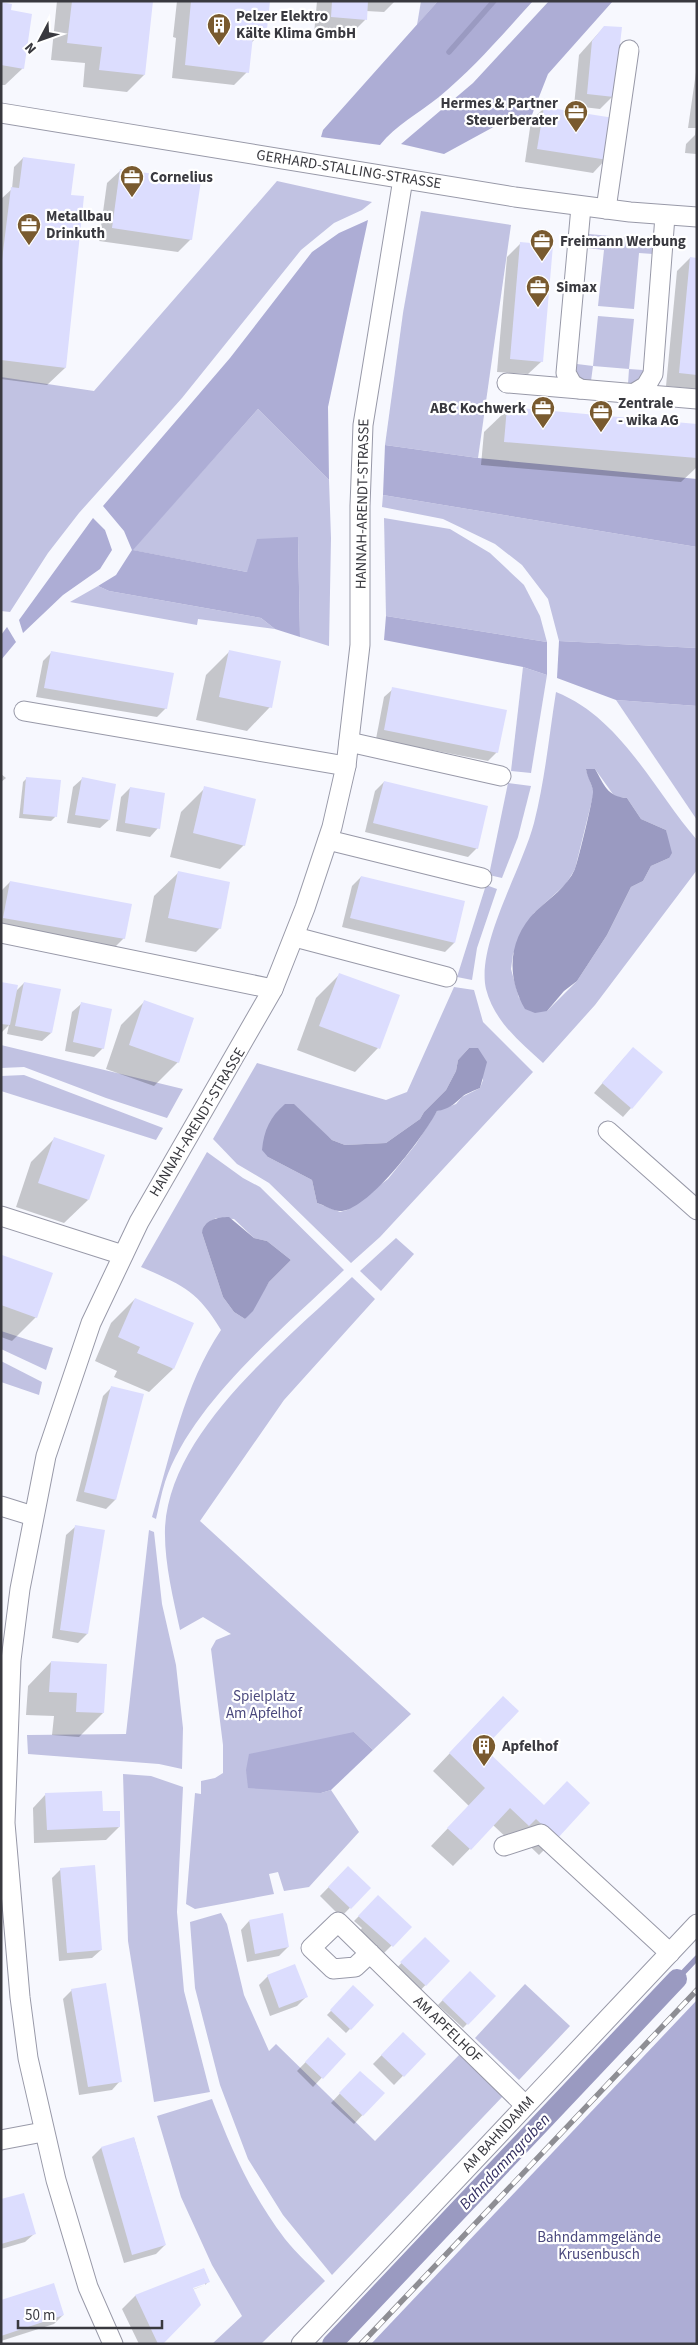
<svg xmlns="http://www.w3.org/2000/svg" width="698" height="2345" font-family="'Source Sans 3',sans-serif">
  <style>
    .green { fill: #c1c2e2; fill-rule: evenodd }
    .forest { fill: #adadd5 }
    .water { fill: #9a9ac1 }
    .shadow { fill: #0003 }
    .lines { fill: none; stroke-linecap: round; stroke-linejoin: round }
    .stream { stroke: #9a9ac1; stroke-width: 5.5 }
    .canal { stroke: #9a9ac1; stroke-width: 20 }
    .building { fill: #dcddfe }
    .minor-casing { stroke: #9899a8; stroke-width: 21 }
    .minor { stroke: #fff; stroke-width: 19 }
    .rail-casing { stroke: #8e8e94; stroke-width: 5.5 }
    .rail { stroke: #fff; stroke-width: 4; stroke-dasharray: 11; stroke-linecap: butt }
    .labels { text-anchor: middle; stroke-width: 4.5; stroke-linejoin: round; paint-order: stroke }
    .poi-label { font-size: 15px; font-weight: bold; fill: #39393f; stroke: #fff; text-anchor: start }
    .street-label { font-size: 15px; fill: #39393f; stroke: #fff }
    .park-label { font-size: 15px; fill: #4a487d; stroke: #fff }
    .water-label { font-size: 16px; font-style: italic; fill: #322e60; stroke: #fff }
  </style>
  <rect width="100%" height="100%" fill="#f7f8fe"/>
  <!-- green -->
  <g class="green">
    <polygon points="421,1 438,1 417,25"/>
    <polygon points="277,181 372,202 362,210 334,223 301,250 182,398 79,513 48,553 10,612 1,611 1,377 94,391"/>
    <polygon points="421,211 511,225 478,458 385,445 403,313"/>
    <polygon points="589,234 654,240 653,254 639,253 634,309 598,306 604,250 587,248"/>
    <polygon points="598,316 634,319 629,369 643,370 642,386 628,384 629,369 593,366 591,381 575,380 577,364 593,366"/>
    <polygon points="258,409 329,480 331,538 329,646 300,637 298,537 247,572 132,550"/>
    <polygon points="383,495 697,547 697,648 559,641 548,599 522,565 495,544 443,519 382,507"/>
    <polygon points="384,518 450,529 490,553 524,585 540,616 547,642 386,616"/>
    <polygon points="98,586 109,591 261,618 275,629 198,619 197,625 70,602"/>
    <polygon points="523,667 547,675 531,773 511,771"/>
    <path d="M556 692C621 718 653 789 697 840V870L595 1005 543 1063C520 1042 494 1021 486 989 476 945 522 869 534 823 545 780 549 736 556 692ZM595 769 615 797 627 798 641 819 666 830 669 858 651 866 643 881 631 887 607 935 577 981 547 1011 519 998 511 969 513 954 534 913 566 884 575 869 594 792 586 770Z"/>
    <polygon points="616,700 697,706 697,820"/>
    <polygon points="508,783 531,786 518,837 502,878 489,875"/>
    <polygon points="486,885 497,889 477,948 472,980 457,977"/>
    <path d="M454 987 474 990 483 1022 533 1072 380 1237 351 1263 269 1183 237 1164 213 1139 257 1063 386 1100 407 1092ZM469 1048 483 1080 480 1088 462 1097 456 1104 437 1111 416 1144 388 1179 347 1210 340 1212 317 1203 312 1180 268 1157 311 1122 332 1140 345 1145 386 1143 420 1119 424 1112 446 1090 456 1071 458 1060Z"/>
    <polygon points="1,1045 183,1089 167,1118 106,1098 24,1067 1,1068"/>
    <polygon points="24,1075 163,1128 156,1140 1,1091 1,1076"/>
    <path d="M207 1152 243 1178 260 1187 344 1270C284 1328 192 1402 165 1482 161 1494 159 1507 156 1519L152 1517C171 1454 184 1385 221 1330 197 1290 182 1285 141 1267ZM216 1218 234 1219 254 1238 267 1241 291 1260 269 1282 245 1319 234 1312 223 1297 202 1233 205 1225Z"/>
    <polygon points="396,1238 414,1254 381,1291 360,1271"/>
    <path d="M352 1277 375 1299 284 1400 200 1521 411 1714 373 1750 354 1732 321 1793 331 1790 359 1832 309 1887 284 1891 278 1872 269 1874 274 1894 195 1909 186 1904 195 1793 201 1794V1781L215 1778 223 1773V1745L211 1649 216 1640 231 1634 203 1617 180 1630C173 1597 164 1562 165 1528 170 1430 286 1341 352 1277Z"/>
    <polygon points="1,1331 53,1348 46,1370 1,1349"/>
    <polygon points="1,1361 42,1382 39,1395 1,1382"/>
    <polygon points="149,1530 154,1532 162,1604 176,1665 183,1728 182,1769 159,1764 28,1754 27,1735 126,1734"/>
    <polygon points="123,1774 151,1776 183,1787 177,1912 184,1991 210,2092 154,2102 128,1941"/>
    <polygon points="221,1913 227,1924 244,1995 269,2051 276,2044 375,2141 461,2053 505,2094 332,2275 283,2215 248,2159 220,2085 195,1988 190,1922"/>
    <polygon points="525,1984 570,2026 519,2080 475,2038"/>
    <path d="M212 2099C232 2151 251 2194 285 2239 297 2254 312 2267 325 2281L261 2344H212L242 2316 212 2265 181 2197 157 2116Z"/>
  </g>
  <!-- forest -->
  <g class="forest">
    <path d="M438 1H533C503 34 474 68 439 97 419 113 396 125 380 145L321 137 323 130Z"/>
    <polygon points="549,1 613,1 548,74 528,125 499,124 444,154 401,144 473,83"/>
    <polygon points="368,220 328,407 329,480 258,409 133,550 247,572 257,539 298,537 300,637 275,629 261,618 109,591 98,586 116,575 132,550 124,531 103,506 230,358 312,252 339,233"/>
    <polygon points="385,445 478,458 697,479 697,547 383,495"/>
    <polygon points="93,518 105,530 112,550 100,569 63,595 23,633 19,620"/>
    <polygon points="386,616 547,642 547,675 523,667 384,640"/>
    <polygon points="7,627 16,642 1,660 1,635"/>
    <polygon points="559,641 697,648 697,706 616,700 557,678"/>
    <polygon points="354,1732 373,1750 331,1790 321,1793 248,1788 246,1770 249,1754"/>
    <polygon points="697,2000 697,2344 371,2344"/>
  </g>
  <!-- water -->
  <g class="water">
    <path d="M586 769H595C604 784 607 797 627 798L641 819 666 830 672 853 669 858 651 866 643 881 631 887 607 935 577 981 564 991 547 1011 535 1013 525 1009C506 976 508 939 536 911 550 898 567 887 575 869 578 862 594 796 593 791 592 784 587 777 586 769Z"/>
    <path d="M469 1048H478L487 1062 480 1088C474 1091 466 1093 462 1097 453 1105 449 1109 437 1111 424 1136 370 1208 342 1211 333 1212 325 1205 317 1203L312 1180 268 1157 262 1150C264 1130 270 1117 285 1104H294L332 1140 345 1145 386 1143 420 1119 424 1112 446 1090 456 1071 458 1060Z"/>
    <path d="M229 1217 254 1238 267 1241 291 1260 269 1282 253 1311 245 1319 234 1312 223 1297 202 1233C203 1220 218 1217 229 1217Z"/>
  </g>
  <!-- shadow -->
  <g class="shadow">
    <polygon points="57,1 152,1 144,75 127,92 83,87 85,63 51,60"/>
    <polygon points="177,1 269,1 266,28 251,43 247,72 234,85 172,78 176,38 173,37"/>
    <polygon points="317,1 395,1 384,12 366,11 365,20 348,37 314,34"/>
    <polygon points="1,3 10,11 23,68 5,85 1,85"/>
    <polygon points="604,27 613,96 600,109 574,106 579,55"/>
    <polygon points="697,65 697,154 696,154 685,153 686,144 695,135 696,128 688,128"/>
    <polygon points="544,108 606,159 593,173 525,162 531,121"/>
    <polygon points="23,158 69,196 83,198 65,368 47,385 1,379 1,199 12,189 14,167"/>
    <polygon points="121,170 191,239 178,252 99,241 107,183"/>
    <polygon points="521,243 542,361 528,374 497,372 507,257"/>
    <polygon points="690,258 697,259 697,389 666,386 677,271"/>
    <polygon points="508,409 697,425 697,467 681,482 481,465 484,432"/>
    <polygon points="230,651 270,707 247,731 196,720 206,675"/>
    <polygon points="52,652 166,708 157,717 36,697 43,661"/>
    <polygon points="393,689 497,752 488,761 376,739 384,697"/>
    <polygon points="1,774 6,778 1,782"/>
    <polygon points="27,778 59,781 55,817 51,821 19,818 23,782"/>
    <polygon points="82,779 109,820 100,828 67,823 73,787"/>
    <polygon points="384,782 477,848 468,857 365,832 375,791"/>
    <polygon points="130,788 158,828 150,837 116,831 121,797"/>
    <polygon points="205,788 244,845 220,869 170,857 181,812"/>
    <polygon points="178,873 220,928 196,952 145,942 154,896"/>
    <polygon points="361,877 464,902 454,943 445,952 342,927 352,886"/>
    <polygon points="10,882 124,938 115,947 1,928 1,891"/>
    <polygon points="340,974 378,1048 355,1072 297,1050 316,998"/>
    <polygon points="24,983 51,1033 42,1041 7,1034 9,1025 1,1033 1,984 15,992"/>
    <polygon points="145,1001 178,1062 154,1086 106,1069 121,1025"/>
    <polygon points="81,1004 103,1048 94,1057 65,1051 72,1012"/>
    <polygon points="625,1057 631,1108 623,1117 594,1093"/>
    <polygon points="54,1139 88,1200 64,1223 16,1207 31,1162"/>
    <polygon points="3,1257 36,1317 12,1341 1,1337"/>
    <polygon points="135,1299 173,1369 149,1392 114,1377 117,1371 95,1361 111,1323"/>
    <polygon points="112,1387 142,1395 115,1500 106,1509 76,1501 103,1396"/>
    <polygon points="75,1527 104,1531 87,1634 78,1643 52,1638 66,1535"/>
    <polygon points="51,1662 103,1713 79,1737 52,1735 54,1716 26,1715 28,1686"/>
    <polygon points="486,1715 482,1748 556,1838 539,1855 518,1835 511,1842 493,1825 453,1866 431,1846 469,1806 433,1771"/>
    <polygon points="46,1794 102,1813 119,1827 106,1840 34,1843 33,1808"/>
    <polygon points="348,1867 369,1888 341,1917 320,1896"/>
    <polygon points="61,1869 101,1950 92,1958 59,1961 52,1878"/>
    <polygon points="378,1897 410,1927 383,1954 359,1932 362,1928 354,1921"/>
    <polygon points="249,1921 288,1947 279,1956 247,1962 241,1930"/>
    <polygon points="425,1938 448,1961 417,1994 393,1972"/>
    <polygon points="470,1972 494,1996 463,2028 438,2005"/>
    <polygon points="268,1976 306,1997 297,2006 270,2016 259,1985"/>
    <polygon points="354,1987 373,2005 346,2033 327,2015"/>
    <polygon points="72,1990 120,2081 112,2090 79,2095 63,1999"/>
    <polygon points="403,2033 424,2054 394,2085 373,2064"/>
    <polygon points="328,2039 344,2054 313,2087 297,2071"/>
    <polygon points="360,2072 383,2093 354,2124 331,2103"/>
    <polygon points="134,2138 165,2245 156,2254 124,2263 92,2157 101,2148"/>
    <polygon points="1,2201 34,2234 25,2242 1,2249"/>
    <polygon points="204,2269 209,2281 205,2285 205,2282 187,2289 188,2291 205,2285 192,2290 162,2344 139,2344 122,2309 135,2296"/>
    <polygon points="1,2301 63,2315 54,2324 1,2341"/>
  </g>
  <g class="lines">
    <!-- stream -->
    <g class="stream">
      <polyline points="449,52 494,1"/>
      <polyline points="677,1979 697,1958"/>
    </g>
    <!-- canal -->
    <polyline class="canal" points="332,2344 677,1979"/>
  </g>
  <!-- building -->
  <g class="building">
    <polygon points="72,1 153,1 145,75 99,70 102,47 67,43"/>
    <polygon points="191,1 270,1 267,29 254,27 249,73 185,65"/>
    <polygon points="332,1 368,1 367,20 331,17"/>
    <polygon points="1,2 12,4 11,10 32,14 24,69 1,65"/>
    <polygon points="604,26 622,27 614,97 587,94 592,41"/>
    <polygon points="544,107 614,118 608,160 537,149"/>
    <polygon points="23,157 75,164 71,195 84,196 66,368 1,360 1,268 11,187 19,188"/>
    <polygon points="120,169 201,181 192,240 112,228"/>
    <polygon points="520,242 553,245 543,362 510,359"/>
    <polygon points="690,257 697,258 697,375 679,373"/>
    <polygon points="507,407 697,424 697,458 504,442"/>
    <polygon points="229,650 281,661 272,708 219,697"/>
    <polygon points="51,651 174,673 167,709 44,688"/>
    <polygon points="392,687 507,710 498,753 384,730"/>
    <polygon points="26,777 61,780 57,817 23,814"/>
    <polygon points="82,777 116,784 110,820 75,815"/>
    <polygon points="384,781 488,806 478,849 373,823"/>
    <polygon points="204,786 256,799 245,846 193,833"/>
    <polygon points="130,787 165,793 160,829 125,823"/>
    <polygon points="178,871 230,882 221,929 168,918"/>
    <polygon points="361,876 465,901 455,943 350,918"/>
    <polygon points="10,881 132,904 125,939 3,918"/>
    <polygon points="339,973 400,995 380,1049 319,1026"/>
    <polygon points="1,982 18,985 10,1025 1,1024"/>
    <polygon points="24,982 61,989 52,1033 15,1026"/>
    <polygon points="144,1000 194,1018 179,1063 129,1045"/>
    <polygon points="81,1002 112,1009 104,1049 73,1042"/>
    <polygon points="633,1047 663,1072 632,1109 602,1083"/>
    <polygon points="54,1137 105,1155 89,1200 38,1183"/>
    <polygon points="2,1255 53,1273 37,1318 1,1305"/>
    <polygon points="135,1298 194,1323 174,1369 137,1353 140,1347 118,1337"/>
    <polygon points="111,1386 144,1394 116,1500 84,1492"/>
    <polygon points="75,1525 105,1530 88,1634 60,1630"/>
    <polygon points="51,1661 107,1664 104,1713 76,1712 77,1693 49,1692"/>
    <polygon points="503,1696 519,1711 484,1748 544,1805 567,1781 590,1803 557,1839 536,1819 529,1826 510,1808 471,1850 447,1828 485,1788 449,1753"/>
    <polygon points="102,1791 103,1811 120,1811 120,1827 47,1830 45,1793"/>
    <polygon points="95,1865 102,1950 67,1953 60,1868"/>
    <polygon points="348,1866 371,1888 351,1909 328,1887"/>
    <polygon points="378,1895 412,1927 393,1947 358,1916"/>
    <polygon points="283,1913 289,1947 255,1954 249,1920"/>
    <polygon points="425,1937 450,1961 426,1986 400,1962"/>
    <polygon points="295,1964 308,1997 279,2008 267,1975"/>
    <polygon points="470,1971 496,1996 468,2025 442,2000"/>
    <polygon points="106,1983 122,2082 88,2087 71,1989"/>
    <polygon points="353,1985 374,2005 351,2030 330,2010"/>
    <polygon points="403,2032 426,2054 404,2077 381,2055"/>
    <polygon points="328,2037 346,2054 323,2079 305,2062"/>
    <polygon points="360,2071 385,2093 363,2116 339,2093"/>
    <polygon points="134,2137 166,2245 132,2255 101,2147"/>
    <polygon points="24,2193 36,2234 1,2244 1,2199"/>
    <polygon points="204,2268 210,2282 193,2288 201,2305 163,2344 158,2344 135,2295"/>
    <polygon points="54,2283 64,2315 1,2336 1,2300"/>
  </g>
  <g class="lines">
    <!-- minor casing -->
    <g class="minor-casing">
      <g id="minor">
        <polyline points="1,113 515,197 630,212 697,217"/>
        <polyline points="606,209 629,50"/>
        <polyline points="507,383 697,399"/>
        <polyline points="580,389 572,384 566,373 581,207"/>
        <polyline points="633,394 646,386 653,374 665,216"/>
        <polyline points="24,711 346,766"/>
        <polyline points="349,742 501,776"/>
        <polyline points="328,840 482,878"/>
        <polyline points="1,933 273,989"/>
        <polyline points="295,937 447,977"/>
        <polyline points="608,1131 697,1210"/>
        <polyline points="1,1216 123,1255"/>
        <polyline points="1,1506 33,1516"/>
        <polyline points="504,1846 541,1834 670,1953"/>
        <polyline points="370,1953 355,1967 333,1969 311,1948 338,1922 525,2105"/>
        <polyline points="1,2140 43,2132"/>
        <polyline points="113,2344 88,2287 56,2180 28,2058 20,1997 5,1823 11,1660 20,1589 46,1456 91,1323 139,1222 273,989 305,908 332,827 346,766 360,645 360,506 363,425 403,179"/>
        <polyline points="301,2344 697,1924"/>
      </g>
    </g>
    <!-- minor -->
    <use href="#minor" class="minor"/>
    <!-- rail casing -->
    <g class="rail-casing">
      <polyline id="rail" points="361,2344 697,1990"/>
    </g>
    <!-- rail -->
    <use href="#rail" class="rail"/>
  </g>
  <!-- icons -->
  <defs>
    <g id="building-pin" transform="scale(1.25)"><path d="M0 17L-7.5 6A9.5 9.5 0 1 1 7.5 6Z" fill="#795a2f" stroke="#fff"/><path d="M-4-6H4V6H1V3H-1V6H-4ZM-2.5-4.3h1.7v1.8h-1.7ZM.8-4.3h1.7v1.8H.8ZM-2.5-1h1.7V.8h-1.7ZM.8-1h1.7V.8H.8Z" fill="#fff"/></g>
    <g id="office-pin" transform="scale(1.25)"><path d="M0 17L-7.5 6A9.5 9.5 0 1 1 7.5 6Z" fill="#795a2f" stroke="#fff"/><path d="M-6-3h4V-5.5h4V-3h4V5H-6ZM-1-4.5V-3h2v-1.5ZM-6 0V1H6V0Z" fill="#fff"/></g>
  </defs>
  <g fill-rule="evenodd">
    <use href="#building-pin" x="219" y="25"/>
    <use href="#office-pin" x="576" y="112"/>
    <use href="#office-pin" x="132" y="177"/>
    <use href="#office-pin" x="29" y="225"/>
    <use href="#office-pin" x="542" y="241"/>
    <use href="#office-pin" x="538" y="287"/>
    <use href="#office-pin" x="543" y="408"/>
    <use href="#office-pin" x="601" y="412"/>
    <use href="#building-pin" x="484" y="1746"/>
  </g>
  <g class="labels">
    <!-- poi labels -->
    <g class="poi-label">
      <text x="236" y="21">Pelzer Elektro<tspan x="236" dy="17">Kälte Klima GmbH</tspan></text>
      <text x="558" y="108" text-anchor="end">Hermes &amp; Partner<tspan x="558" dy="17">Steuerberater</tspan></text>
      <text x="150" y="182">Cornelius</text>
      <text x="46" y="221">Metallbau<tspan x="46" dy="17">Drinkuth</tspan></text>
      <text x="560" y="246">Freimann Werbung</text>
      <text x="556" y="292">Simax</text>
      <text x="618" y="408">Zentrale<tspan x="618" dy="17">- wika AG</tspan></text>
      <text x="526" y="413" text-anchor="end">ABC Kochwerk</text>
      <text x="502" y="1751">Apfelhof</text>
    </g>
    <!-- street labels -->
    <g class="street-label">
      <text transform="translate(349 169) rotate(9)" y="5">GERHARD-STALLING-STRASSE</text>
      <text transform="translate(362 504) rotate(-89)" y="5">HANNAH-ARENDT-STRASSE</text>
      <text transform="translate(197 1122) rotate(-59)" y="5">HANNAH-ARENDT-STRASSE</text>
      <text transform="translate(448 2029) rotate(44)" y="5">AM APFELHOF</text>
      <text transform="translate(498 2134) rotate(-47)" y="5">AM BAHNDAMM</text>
    </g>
    <!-- park labels -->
    <g class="park-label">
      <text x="264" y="1701">Spielplatz<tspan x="264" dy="17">Am Apfelhof</tspan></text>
      <text x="599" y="2242">Bahndammgelände<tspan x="599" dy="17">Krusenbusch</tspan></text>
    </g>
    <!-- water labels -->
    <g class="water-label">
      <text transform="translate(504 2161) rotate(-47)" y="6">Bahndammgraben</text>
    </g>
  </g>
  <!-- border -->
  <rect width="698" height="2345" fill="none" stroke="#39393f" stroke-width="5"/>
  <!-- north arrow -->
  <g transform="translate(40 40) rotate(229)" stroke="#ffffff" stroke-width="4" paint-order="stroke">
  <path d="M0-4L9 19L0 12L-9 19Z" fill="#39393f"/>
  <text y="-8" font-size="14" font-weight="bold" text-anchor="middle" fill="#39393f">N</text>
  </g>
  <!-- scale -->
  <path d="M18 2320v8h144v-8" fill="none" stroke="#39393f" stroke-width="2.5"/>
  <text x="25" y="2320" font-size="15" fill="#39393f" stroke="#ffffff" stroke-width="4" paint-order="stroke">50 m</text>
</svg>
